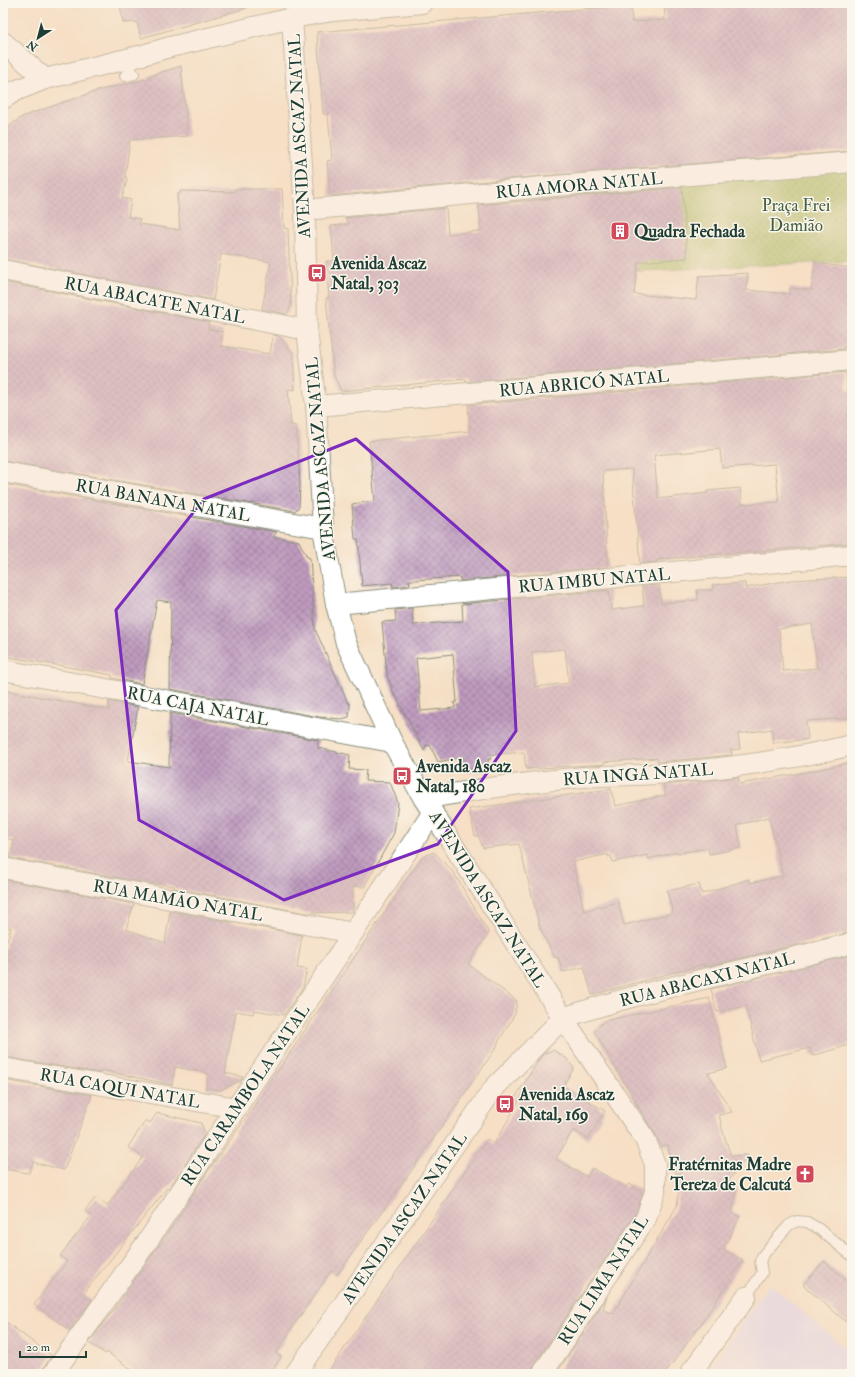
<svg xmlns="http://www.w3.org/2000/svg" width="855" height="1377" font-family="'IM FELL Double Pica',serif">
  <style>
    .built { fill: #ddd5f6 }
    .park { fill: url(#park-dots); stroke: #627e4d }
    .building { fill: url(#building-cross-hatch); fill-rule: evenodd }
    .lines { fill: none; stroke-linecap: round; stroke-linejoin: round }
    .lane-casing { stroke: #8a8e7c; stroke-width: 12 }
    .street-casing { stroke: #8a8e7c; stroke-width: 22 }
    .lane { stroke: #fff; stroke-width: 10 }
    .street { stroke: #fff; stroke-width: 20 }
    .marked { fill: none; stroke: #7b2cbf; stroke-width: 3; stroke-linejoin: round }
    .labels { text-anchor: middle; stroke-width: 3; stroke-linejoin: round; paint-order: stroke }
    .street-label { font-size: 17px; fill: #1f3d34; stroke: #fbf7ec }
    .park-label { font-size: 17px; fill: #405e40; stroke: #fbf7ec }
    .poi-label { font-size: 17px; font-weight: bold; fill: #1f3d34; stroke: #fbf7ec; text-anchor: start }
  </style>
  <defs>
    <pattern id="park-dots" width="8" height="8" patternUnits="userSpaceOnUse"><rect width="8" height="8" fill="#a4bf66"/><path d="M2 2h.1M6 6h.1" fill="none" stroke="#859c55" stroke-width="1.8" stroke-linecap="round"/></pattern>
    <pattern id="building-cross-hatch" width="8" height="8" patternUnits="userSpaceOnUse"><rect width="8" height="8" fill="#bf9bbf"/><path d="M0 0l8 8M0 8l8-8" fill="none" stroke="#9b809c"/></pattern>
  </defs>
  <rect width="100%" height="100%" fill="#fbf7ec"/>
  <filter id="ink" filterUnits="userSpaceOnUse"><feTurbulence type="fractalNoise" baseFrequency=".025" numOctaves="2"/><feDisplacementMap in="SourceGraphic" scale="8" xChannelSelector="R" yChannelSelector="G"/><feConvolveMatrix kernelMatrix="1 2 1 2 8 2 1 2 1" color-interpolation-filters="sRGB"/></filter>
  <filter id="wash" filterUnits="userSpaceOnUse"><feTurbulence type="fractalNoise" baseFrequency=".012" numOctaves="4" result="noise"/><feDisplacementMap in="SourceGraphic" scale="16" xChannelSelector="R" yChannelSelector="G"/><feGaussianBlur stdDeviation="0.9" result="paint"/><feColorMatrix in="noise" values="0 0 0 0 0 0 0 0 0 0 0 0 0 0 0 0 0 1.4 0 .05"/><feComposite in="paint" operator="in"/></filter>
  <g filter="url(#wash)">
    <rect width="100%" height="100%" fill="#f5dfc4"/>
    <!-- built -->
    <polygon class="built" points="769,1283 852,1354 852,1374 707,1374"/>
    <!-- park -->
    <polygon class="park" points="852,162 852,261 554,275 543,187"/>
    <g id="blocks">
      <!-- building -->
      <g class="building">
        <polygon points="120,3 246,3 247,8 141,38 137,22 123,23"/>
        <polygon points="664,3 852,3 852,151 542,176 330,196 330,195 327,161 332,160 328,114 323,114 317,32 631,5 632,22 665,20"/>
        <polygon points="181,66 188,136 130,140 125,177 127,178 127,180 122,198 131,200 128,217 140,219 139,224 180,230 177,194 180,194 180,191 235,192 235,189 282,189 284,228 288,229 291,306 287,314 262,309 271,262 221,254 213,300 3,259 3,131 22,117 32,113 97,91 150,78 149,76"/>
        <polygon points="682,187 687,258 638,262 634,294 696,300 699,276 748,273 746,290 789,294 790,288 811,290 815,263 852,268 852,346 843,347 844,349 466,382 466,379 341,391 334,376 326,298 329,298 326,261 334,261 331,226 349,224 345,218 446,208 448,234 481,231 479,205"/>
        <polygon points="3,282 209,322 208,329 223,332 221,346 270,354 273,335 279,336 293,353 295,390 288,389 291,425 296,426 300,483 299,507 295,511 3,461"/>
        <path d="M846 372 847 391 852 390V414H847L851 458H852V543L663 559 657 560V562L640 564 632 469 603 471 608 567 460 581V577L415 580H409L410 585 393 587 392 583 362 586 358 539H355L352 504 375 501 369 441 470 431 468 405ZM720 449 722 468 775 464 779 502 742 504 740 488 707 491 708 493 658 499 654 455Z"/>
        <polygon points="3,484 277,532 273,537 299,541 307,557 310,558 315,629 348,703 350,704 349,717 341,719 319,717 170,689 171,602 157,600 142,684 112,678 112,675 80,669 3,656"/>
        <path d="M852 577V596H848L852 637V718L806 721 808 739 773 743 772 729 738 734 740 749 731 750 732 755 658 762 657 758 604 762 605 764 526 769 524 752 490 755 491 759H488L489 771 464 772 463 757 438 762 430 745 425 746V750L424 751 396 696H395L387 675 382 622 396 621 395 610 412 608 413 625 463 621 462 604 609 590 611 610 644 606 642 586 659 585 661 603 698 600 697 590H713L712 585 745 583V588L791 580ZM812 624 817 668 783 671 779 629ZM565 649 569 683 535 687 532 652ZM453 654 457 702H454L455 708 421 711 416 658Z"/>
        <polygon points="3,690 109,710 109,701 138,707 128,761 169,767 170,713 318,740 318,748 350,755 349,769 366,770 365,781 390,782 398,803 394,833 364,887 353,886 353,912 306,913 174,888 174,886 142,881 142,882 10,858 14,840 3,838"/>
        <path d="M852 762V932L704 967V964L592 995 584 967 563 972 558 957 555 958 540 928 519 844 483 848 478 835 475 836 469 809 611 789 615 806 666 795 663 785 738 777 740 784 812 771ZM769 817 783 876 750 883 749 879 702 894 699 884 667 891 673 913 624 925 618 902 584 911 573 862 608 854V857L611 856 613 862 648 855V859L677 852 678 853 708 848 709 854 741 848 737 825Z"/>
        <polygon points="434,852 454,873 489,933 468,964 517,1001 515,1014 497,1044 498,1045 414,1167 337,1275 331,1271 294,1325 276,1353 281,1357 270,1374 138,1374 107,1352 106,1354 89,1343 110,1314 111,1314 189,1202 188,1201 215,1161 215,1162 250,1112 422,857"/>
        <polygon points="6,880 134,904 126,929 165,943 170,911 302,935 297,968 307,969 303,987 284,1015 254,1010 253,1014 236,1011 225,1073 243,1077 241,1080 221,1090 206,1088 208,1073 175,1067 172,1085 101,1070 100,1073 3,1057 3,953 11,928 3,926 3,887 5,888"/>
        <polygon points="852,955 852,1044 812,1056 810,1048 759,1060 746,1006 717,1012 711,989"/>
        <polygon points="709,998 727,1068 708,1073 732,1112 719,1115 723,1132 731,1156 748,1155 728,1181 737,1188 732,1213 740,1216 723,1250 743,1260 707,1315 665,1374 556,1374 607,1297 603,1309 613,1314 677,1206 681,1173 677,1174 672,1165 668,1145 662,1146 594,1031 604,1021"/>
        <polygon points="553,1050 566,1058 574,1068 563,1086 605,1111 588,1139 573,1130 556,1159 587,1177 592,1168 626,1187 629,1184 641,1190 642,1195 636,1213 532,1368 531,1374 327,1374 487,1139 494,1144 519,1101 515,1098 540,1058 543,1054"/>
        <polygon points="3,1080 92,1095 64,1170 33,1162 29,1173 3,1169"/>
        <polygon points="157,1113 201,1123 205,1134 169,1188 168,1187 83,1294 92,1300 70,1330 34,1305 67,1261 60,1256 91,1216 85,1211 96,1197 107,1206 143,1157 128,1147 146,1120 150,1123"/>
        <polygon points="824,1261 852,1285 852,1327 803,1285"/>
        <polygon points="3,1320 52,1356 44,1367 42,1374 3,1374"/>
      </g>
    </g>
  </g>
  <g filter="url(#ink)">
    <use href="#blocks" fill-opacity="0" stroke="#8a8e7c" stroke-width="1"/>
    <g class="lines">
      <!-- lane casing -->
      <g class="lane-casing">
        <g id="lane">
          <polyline points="134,74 125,76 137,58"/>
          <polyline points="746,1297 762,1273 760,1261 763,1255 789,1225 797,1221 807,1222 819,1229 852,1256"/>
        </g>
      </g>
      <!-- street casing -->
      <g class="street-casing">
        <g id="street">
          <polyline points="292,18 305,210 307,330 316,406 323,528 336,604 346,643 392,742 424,799 563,1018 494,1088 295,1374"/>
          <polyline points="3,42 45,79 139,56 170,47 292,18 333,11 422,3"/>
          <polyline points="3,99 15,91 45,79"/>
          <polyline points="305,210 543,187 852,162"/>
          <polyline points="3,270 307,330"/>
          <polyline points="316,406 852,360"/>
          <polyline points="3,472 323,528"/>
          <polyline points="336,604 852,555"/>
          <polyline points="3,670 392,742"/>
          <path d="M424 799C477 789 530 782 584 777 611 775 639 776 666 773 729 768 791 760 852 745"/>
          <polyline points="3,868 353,933"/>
          <polyline points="3,1068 237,1108"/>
          <polyline points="53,1374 147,1242 353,933 433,812"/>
          <path d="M542 1374 646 1218 655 1192V1164L645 1139 563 1018C657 986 756 969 852 943"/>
          <polyline points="690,1374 746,1297"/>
        </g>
      </g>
      <!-- lane -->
      <use href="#lane" class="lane"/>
      <!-- street -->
      <use href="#street" class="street"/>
    </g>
  </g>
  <!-- marked area -->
  <path d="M0 0H855V1377H0ZM356 439 508 572 516 731 438 844 284 900 139 820 116 610 204 499Z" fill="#f5dfc4" fill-opacity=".55" fill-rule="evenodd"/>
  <path class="marked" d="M356 439 508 572 516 731 438 844 284 900 139 820 116 610 204 499Z"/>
  <!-- icons -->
  <defs>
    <g id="building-square" transform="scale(1)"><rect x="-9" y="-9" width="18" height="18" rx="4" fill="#d1495b" stroke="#fbf7ec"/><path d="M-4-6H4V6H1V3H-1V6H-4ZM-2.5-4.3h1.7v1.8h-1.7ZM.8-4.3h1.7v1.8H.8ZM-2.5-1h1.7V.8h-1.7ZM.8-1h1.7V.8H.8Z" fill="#fff"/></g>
    <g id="bus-square" transform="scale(1)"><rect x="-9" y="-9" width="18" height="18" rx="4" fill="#d1495b" stroke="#fbf7ec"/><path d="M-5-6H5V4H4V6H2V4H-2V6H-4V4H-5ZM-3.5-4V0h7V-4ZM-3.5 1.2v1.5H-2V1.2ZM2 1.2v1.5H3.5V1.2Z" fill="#fff"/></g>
    <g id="church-square" transform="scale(1)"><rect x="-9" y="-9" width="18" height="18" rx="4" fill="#d1495b" stroke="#fbf7ec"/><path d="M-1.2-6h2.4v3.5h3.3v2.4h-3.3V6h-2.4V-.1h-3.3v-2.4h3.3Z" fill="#fff"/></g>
  </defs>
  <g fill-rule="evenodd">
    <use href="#building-square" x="620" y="231"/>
    <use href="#bus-square" x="317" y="273"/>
    <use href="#bus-square" x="402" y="776"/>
    <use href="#bus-square" x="505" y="1104"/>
    <use href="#church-square" x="805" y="1174"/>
  </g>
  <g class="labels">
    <!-- street labels -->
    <g class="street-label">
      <text transform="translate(299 136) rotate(-93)" y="6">AVENIDA ASCAZ NATAL</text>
      <text transform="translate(579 185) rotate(-5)" y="6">RUA AMORA NATAL</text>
      <text transform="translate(155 300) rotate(11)" y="6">RUA ABACATE NATAL</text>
      <text transform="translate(584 383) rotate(-5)" y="6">RUA ABRICÓ NATAL</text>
      <text transform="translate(320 459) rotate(-95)" y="6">AVENIDA ASCAZ NATAL</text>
      <text transform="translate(163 500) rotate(10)" y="6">RUA BANANA NATAL</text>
      <text transform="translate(594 580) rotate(-5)" y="6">RUA IMBU NATAL</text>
      <text transform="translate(198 706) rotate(11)" y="6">RUA CAJA NATAL</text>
      <text transform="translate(638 774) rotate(-4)" y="6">RUA INGÁ NATAL</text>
      <text transform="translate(488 899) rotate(58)" y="6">AVENIDA ASCAZ NATAL</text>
      <text transform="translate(178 900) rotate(10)" y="6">RUA MAMÃO NATAL</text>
      <text transform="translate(707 979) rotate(-14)" y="6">RUA ABACAXI NATAL</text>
      <text transform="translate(120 1088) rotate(10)" y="6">RUA CAQUI NATAL</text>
      <text transform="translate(245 1095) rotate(-56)" y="6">RUA CARAMBOLA NATAL</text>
      <text transform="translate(404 1218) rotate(-55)" y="6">AVENIDA ASCAZ NATAL</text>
      <text transform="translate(603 1280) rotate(-57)" y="6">RUA LIMA NATAL</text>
    </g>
    <!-- park labels -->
    <g class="park-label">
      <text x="796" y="211">Praça Frei<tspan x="796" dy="20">Damião</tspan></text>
    </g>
    <!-- poi labels -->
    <g class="poi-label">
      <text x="634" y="237">Quadra Fechada</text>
      <text x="331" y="269">Avenida Ascaz<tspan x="331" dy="20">Natal, 303</tspan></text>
      <text x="416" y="772">Avenida Ascaz<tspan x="416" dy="20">Natal, 180</tspan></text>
      <text x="519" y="1100">Avenida Ascaz<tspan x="519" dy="20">Natal, 169</tspan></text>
      <text x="791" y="1170" text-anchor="end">Fratérnitas Madre<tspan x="791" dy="20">Tereza de Calcutá</tspan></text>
    </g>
  </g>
  <!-- margin -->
  <rect width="855" height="1377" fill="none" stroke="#fbf7ec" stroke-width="16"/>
  <!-- north arrow -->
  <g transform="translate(38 38) rotate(216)" stroke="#fbf7ec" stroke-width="3" paint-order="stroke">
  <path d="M0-3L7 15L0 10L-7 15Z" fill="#1f3d34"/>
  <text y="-6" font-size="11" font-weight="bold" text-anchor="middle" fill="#1f3d34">N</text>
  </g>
  <!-- scale -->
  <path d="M20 1351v6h66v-6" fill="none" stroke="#1f3d34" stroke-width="2"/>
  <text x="26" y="1351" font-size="12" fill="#1f3d34" stroke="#fbf7ec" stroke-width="3" paint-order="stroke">20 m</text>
</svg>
